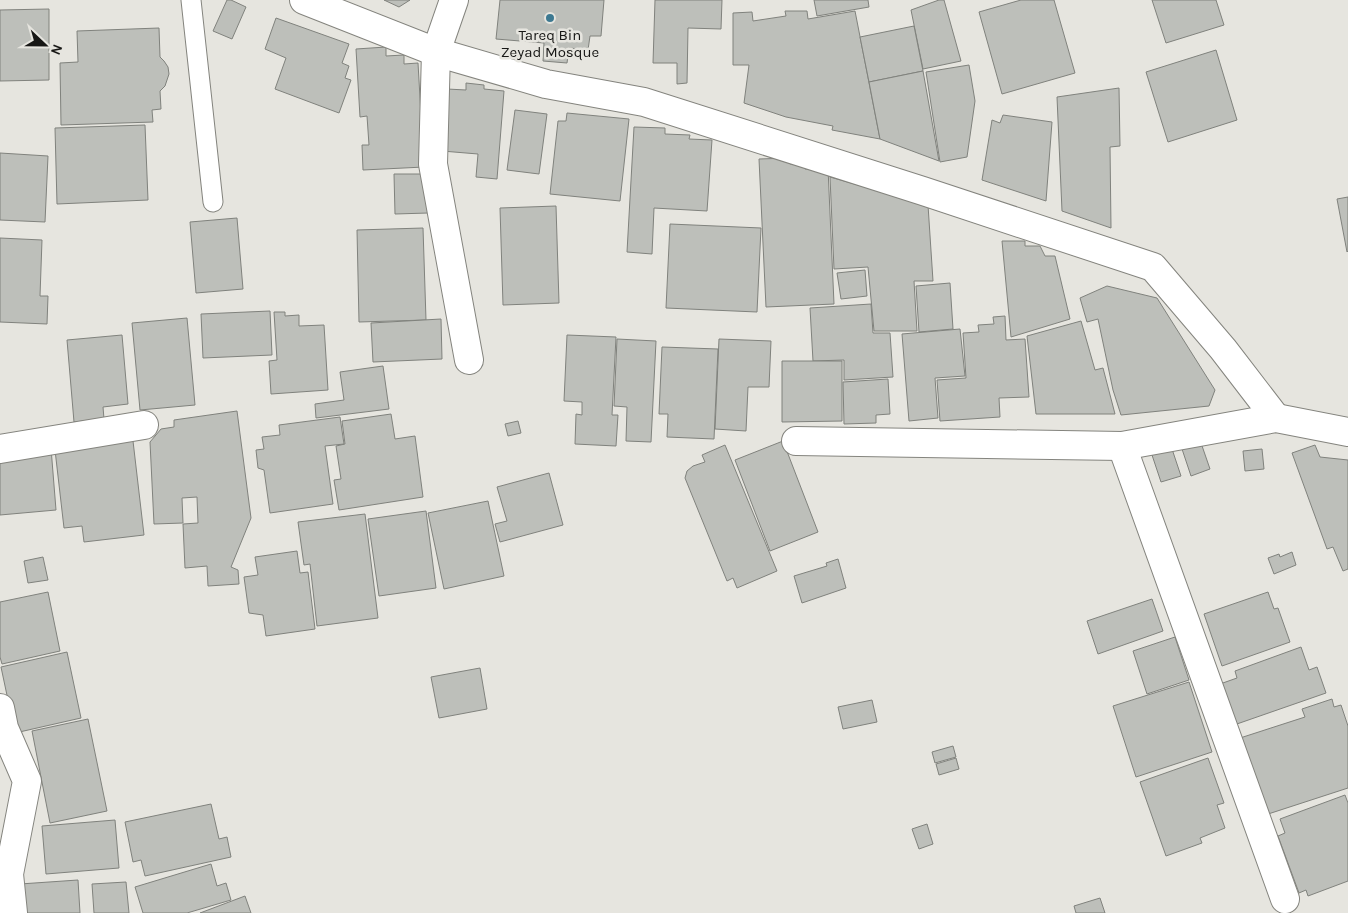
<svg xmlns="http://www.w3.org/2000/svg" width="1348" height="913" font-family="Karla,sans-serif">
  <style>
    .building { fill: #bdbfba; stroke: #80827d }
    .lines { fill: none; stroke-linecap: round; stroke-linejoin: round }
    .service-casing { stroke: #84847e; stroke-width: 21 }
    .minor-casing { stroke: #84847e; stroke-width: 30 }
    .service { stroke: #fff; stroke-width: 19 }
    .minor { stroke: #fff; stroke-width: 28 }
    .poi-dot { fill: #3d7991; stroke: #e6e5df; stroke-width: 2 }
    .labels { text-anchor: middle; stroke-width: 5; stroke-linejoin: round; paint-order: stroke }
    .poi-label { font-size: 15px; fill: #171715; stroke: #e6e5df }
  </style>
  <rect width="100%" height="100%" fill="#e6e5df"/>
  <!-- building -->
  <g class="building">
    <polygon points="227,0 231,0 246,7 232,39 213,31"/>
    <polygon points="384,0 410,0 399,7"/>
    <polygon points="500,0 604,0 601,36 590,36 588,50 569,48 567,63 543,61 544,43 496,39"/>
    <polygon points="655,0 722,0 721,29 688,28 687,83 677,84 677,63 653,63"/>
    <polygon points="814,0 868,0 869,7 817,16"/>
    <polygon points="939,0 944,0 961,61 923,69 911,10"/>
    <polygon points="1021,0 1054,0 1075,73 1002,94 979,12"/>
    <polygon points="1152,0 1216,0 1224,25 1166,43"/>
    <polygon points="49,9 49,80 0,81 0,10"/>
    <polygon points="785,11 807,11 808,19 855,11 880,139 832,130 833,126 786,117 744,103 749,65 733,65 733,13 752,12 753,21 786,16"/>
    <polygon points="276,18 349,44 342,63 349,66 345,78 351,80 339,113 275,89 286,58 265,49"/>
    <polygon points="914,26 923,71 869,82 860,37"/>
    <polygon points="159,28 160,57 164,61 168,67 169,74 165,86 160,91 161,109 152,110 153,122 61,125 60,63 78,62 77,31"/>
    <polygon points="386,47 386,56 404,55 404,64 418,63 424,167 363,170 362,145 369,145 367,116 360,117 356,49"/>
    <polygon points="1216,50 1237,120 1168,142 1146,72"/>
    <polygon points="969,65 975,101 967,157 940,162 926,72"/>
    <polygon points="923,71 939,161 880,139 869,82"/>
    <polygon points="466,83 484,85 484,89 504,91 497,179 476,177 478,154 442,151 447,89 466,90"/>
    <polygon points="1119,88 1120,146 1110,147 1111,228 1062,211 1057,97"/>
    <polygon points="515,110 547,114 539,174 507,170"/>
    <polygon points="567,113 629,119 620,201 550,194 558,121 566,121"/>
    <polygon points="1003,115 1052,122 1046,201 982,180 992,120 1000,123"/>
    <polygon points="145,125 148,200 57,204 55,128"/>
    <polygon points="634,127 665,128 665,134 690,135 689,139 712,140 707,211 654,208 652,254 627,252"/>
    <polygon points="0,153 48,156 45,222 0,220"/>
    <polygon points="790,158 790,164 805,163 805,169 828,168 834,304 766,307 759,159"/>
    <polygon points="394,174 427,174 428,213 395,214"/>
    <polygon points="830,177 928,205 933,281 914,281 917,331 874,331 868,267 834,269"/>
    <polygon points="1348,197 1348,251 1347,252 1337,199"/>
    <polygon points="556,206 559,303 503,305 500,208"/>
    <polygon points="237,218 243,289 196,293 190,222"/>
    <polygon points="670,224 761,228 757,312 666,308"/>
    <polygon points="423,228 426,320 359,322 357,230"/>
    <polygon points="0,238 42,240 40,296 48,296 47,324 0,322"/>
    <polygon points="1002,241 1025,241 1025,246 1040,246 1045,256 1055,256 1070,319 1011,337"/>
    <polygon points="865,270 867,296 841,299 837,273"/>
    <polygon points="950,283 953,329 919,332 916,286"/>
    <polygon points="1107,286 1157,298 1215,390 1209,406 1121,415 1113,390 1098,319 1087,322 1080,298"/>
    <polygon points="871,304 873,333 890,333 893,377 844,380 844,360 813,361 810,308"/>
    <polygon points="270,311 272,355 203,358 201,314"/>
    <polygon points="274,312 285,312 285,316 299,315 299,326 324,325 328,390 271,394 269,361 277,360"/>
    <polygon points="1005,316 1006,340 1025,339 1029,397 999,398 1000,417 940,421 937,380 966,378 963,333 979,332 978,325 994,324 993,317"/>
    <polygon points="187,318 195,405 140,410 132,323"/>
    <polygon points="441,319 442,359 373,362 371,323"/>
    <polygon points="1081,321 1095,370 1103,368 1115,414 1036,414 1027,336"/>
    <polygon points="960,329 965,376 935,378 938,418 909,421 902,334"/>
    <polygon points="122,335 128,404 103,407 104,419 74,422 67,340"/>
    <polygon points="567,335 616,337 612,415 618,415 616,446 575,444 576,414 582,415 582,402 564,401"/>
    <polygon points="617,339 656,341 651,442 626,441 627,407 614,406"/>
    <polygon points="719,339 771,341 769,387 748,387 746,431 715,429"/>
    <polygon points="662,347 718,349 714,439 667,437 668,414 659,414"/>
    <polygon points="782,361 842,361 842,421 782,422"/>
    <polygon points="383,366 389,409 316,418 315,404 344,400 340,372"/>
    <polygon points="888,379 890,414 876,415 876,423 844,424 843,382"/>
    <polygon points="237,411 251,518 231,567 238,570 239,584 208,586 207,566 185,568 183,524 198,523 197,497 182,498 183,523 154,524 150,442 161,429 174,427 174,420"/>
    <polygon points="391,414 395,439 415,436 423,497 339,510 334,480 341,479 336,446 345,444 342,421"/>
    <polygon points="340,417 344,444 325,446 333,504 270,513 264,470 258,468 256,450 264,449 262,437 280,435 279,425"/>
    <polygon points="518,421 521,433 508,436 505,424"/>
    <polygon points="1200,440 1210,469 1191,476 1181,446"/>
    <polygon points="133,441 144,535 84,542 82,526 64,528 55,450"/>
    <polygon points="783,441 818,532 770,551 735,460"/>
    <polygon points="725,445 777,571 737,588 733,578 727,581 685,478 687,471 693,466 705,462 702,455"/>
    <polygon points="1315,445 1320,457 1348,460 1348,569 1343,571 1333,547 1327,549 1292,453"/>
    <polygon points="1171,446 1181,476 1161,482 1151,452"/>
    <polygon points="51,448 56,510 0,515 0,458"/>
    <polygon points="1262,449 1264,469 1245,471 1243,451"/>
    <polygon points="549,473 563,525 500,542 495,524 507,521 497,487"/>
    <polygon points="488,501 504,576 444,589 428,513"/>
    <polygon points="426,511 436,588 379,596 368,519"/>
    <polygon points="365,514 378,618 317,626 310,564 304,565 298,522"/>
    <polygon points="297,551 300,573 308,572 315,629 266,636 263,615 249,613 244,577 258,575 255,557"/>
    <polygon points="1292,552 1296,565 1274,574 1268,558 1279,554 1280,557"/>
    <polygon points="43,557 48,580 28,583 24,561"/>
    <polygon points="838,559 846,588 802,603 794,576 827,566 826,563"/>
    <polygon points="48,592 60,651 2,664 0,657 0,602"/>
    <polygon points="1268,592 1274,609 1278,608 1290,642 1222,666 1204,614"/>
    <polygon points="1152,599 1163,631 1098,654 1087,621"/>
    <polygon points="1175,637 1189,680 1147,694 1133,651"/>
    <polygon points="1301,647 1309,670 1317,667 1326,693 1234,725 1220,684 1237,678 1235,671"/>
    <polygon points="67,652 81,718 15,733 1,667"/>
    <polygon points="480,668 487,709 439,718 431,677"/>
    <polygon points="1189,682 1212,752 1136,777 1113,706"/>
    <polygon points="1332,699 1334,707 1341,705 1348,726 1348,788 1262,816 1237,739 1305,717 1302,709"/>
    <polygon points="872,700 877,722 843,729 838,707"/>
    <polygon points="88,719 107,811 50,823 32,731"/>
    <polygon points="953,746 956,757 935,763 932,752"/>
    <polygon points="956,758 959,769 939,775 936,764"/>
    <polygon points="1208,758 1224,803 1217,805 1225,828 1200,838 1202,843 1166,856 1140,782"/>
    <polygon points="1345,795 1348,803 1348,881 1308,896 1306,890 1299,893 1278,836 1285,833 1280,819"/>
    <polygon points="211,804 219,839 227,837 231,857 145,876 141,860 133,862 125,822"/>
    <polygon points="115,820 119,868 46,874 42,826"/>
    <polygon points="927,824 933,844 919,849 912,829"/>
    <polygon points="211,864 217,886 226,883 231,900 187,913 143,913 135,887"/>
    <polygon points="78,880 80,913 22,913 20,884"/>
    <polygon points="126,882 129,913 94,913 92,884"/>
    <polygon points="245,896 251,913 200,913"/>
    <polygon points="1100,898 1105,913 1076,913 1074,906"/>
  </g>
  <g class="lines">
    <!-- service casing -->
    <g class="service-casing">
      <polyline id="service" points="191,0 213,202"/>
    </g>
    <!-- minor casing -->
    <g class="minor-casing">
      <g id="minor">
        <polyline points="304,0 436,52 546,84 644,102 923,191 1153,267 1223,349 1276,418"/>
        <polyline points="454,0 436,52 433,164 469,360"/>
        <polyline points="796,441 1122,446 1276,418 1348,432"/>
        <polyline points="1122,446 1285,899"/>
        <polyline points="0,449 144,425"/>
        <polyline points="0,708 4,728 27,781 9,874 13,913"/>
      </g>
    </g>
    <!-- service -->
    <use href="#service" class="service"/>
    <!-- minor -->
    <use href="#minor" class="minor"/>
  </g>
  <!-- markers -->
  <circle class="poi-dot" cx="550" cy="18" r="5"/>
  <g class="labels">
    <!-- poi labels -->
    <g class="poi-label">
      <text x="550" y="40">Tareq Bin<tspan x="550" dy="17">Zeyad Mosque</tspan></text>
    </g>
  </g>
  <!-- north arrow -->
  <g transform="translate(45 45) rotate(112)" stroke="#e6e5df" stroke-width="4" paint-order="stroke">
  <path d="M0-4L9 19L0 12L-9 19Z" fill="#171715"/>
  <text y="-8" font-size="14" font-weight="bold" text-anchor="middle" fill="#171715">N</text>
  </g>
</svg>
